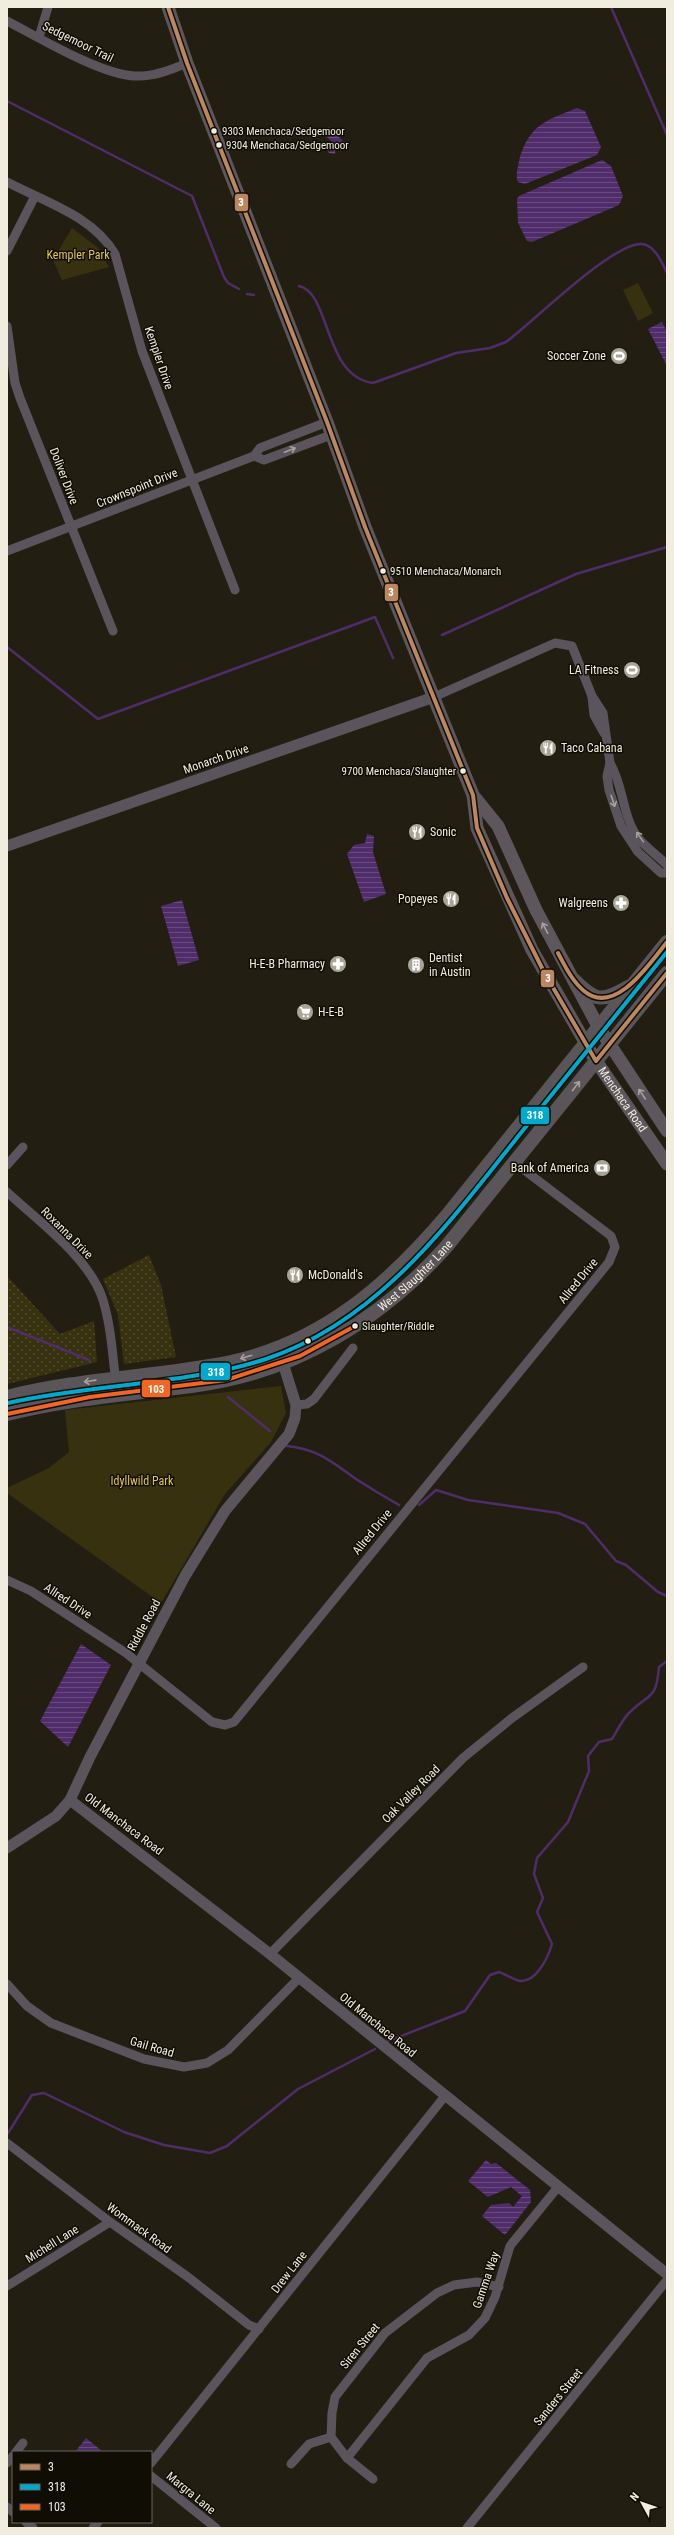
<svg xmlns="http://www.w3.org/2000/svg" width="674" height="2535" font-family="'Roboto Condensed',sans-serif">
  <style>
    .grass { fill: url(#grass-dots) }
    .park { fill: #38310f }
    .water { fill: url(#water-rules) }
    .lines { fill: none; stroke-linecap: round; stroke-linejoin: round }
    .stream { stroke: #512c6a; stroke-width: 2.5 }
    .minor { stroke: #5a555d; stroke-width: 9 }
    .tertiary { stroke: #5a555d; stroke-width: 11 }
    .secondary { stroke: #5d565d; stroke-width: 13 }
    .primary { stroke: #5a5559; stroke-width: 14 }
    .bus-1-casing { stroke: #0f0d04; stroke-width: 7 }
    .bus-2-casing { stroke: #0f0d04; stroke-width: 7 }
    .bus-3-casing { stroke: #0f0d04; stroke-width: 7 }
    .bus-1 { stroke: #bb8660; stroke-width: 4 }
    .bus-2 { stroke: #00a9ce; stroke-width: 4 }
    .bus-3 { stroke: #f26522; stroke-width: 4 }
    .oneway { stroke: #a5a19e }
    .oneway2 { stroke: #a6a29e }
    .oneway3 { stroke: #a5a19c }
    .bus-dot { fill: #f0eddf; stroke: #0f0d04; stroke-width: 1.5 }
    .labels { text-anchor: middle; stroke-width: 3; stroke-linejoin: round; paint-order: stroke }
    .bus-label { font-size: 11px; fill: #f0eddf; stroke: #0f0d04; text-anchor: start }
    .street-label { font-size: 12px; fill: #f0eddf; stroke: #0f0d04 }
    .park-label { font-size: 12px; fill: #e2c945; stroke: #0f0d04 }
    .poi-label { font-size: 12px; fill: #f0eddf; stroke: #0f0d04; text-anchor: end }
    .line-badge { stroke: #0f0d04; stroke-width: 1.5 }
    .badge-label { font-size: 11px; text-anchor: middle; font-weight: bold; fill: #fff }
  </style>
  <defs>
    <pattern id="grass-dots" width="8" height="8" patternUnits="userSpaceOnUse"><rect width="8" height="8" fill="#38310f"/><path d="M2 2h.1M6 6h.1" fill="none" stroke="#554f32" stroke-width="1.8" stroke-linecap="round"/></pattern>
    <pattern id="water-rules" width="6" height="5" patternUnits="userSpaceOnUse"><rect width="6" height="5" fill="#512c6a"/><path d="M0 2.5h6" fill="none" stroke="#6a4b7f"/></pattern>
  </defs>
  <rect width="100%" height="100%" fill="#221f12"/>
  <!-- grass -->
  <g class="grass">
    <polygon points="149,1255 161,1285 176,1357 124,1364 118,1315 103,1279"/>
    <polygon points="7,1276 60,1334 94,1321 97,1362 7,1384"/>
  </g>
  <!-- park -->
  <g class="park">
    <polygon points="72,228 97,247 109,267 62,280 53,260"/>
    <polygon points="638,283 653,313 638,321 623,290"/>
    <polygon points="281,1386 286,1413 271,1442 225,1494 161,1603 7,1493 7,1488 49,1468 69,1452 65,1410"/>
  </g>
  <!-- water -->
  <g class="water">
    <path d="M577 108 585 111 601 147 597 155 525 184 518 182C515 175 518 168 519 161 528 125 547 120 577 108Z"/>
    <polygon points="329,127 346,144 341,150 336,147 335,154 329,153 325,147 326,144 333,143 323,133"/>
    <polygon points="602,160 611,166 623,196 619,205 532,242 527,241 518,223 517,199 519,196"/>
    <polygon points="662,322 667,332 667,366 648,329"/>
    <polygon points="367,834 374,836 373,852 386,894 364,902 347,854 354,845 365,843"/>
    <polygon points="182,900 199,960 178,966 161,906"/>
    <polygon points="81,1644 111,1665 68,1747 40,1721"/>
    <polygon points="486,2160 491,2164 496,2163 530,2190 531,2202 505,2235 482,2216 491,2205 509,2203 513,2207 522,2196 511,2187 488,2197 468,2181"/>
    <polygon points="86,2438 103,2452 75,2452"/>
  </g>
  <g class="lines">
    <!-- stream -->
    <g class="stream">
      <polyline points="611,7 667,135"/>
      <polyline points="7,101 192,196 224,277 228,283 239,289"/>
      <path d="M299 286C331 293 323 376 373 383L456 353 490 348 506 342C531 324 614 241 642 244 655 245 662 263 667 273"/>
      <polyline points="247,294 254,295"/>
      <polyline points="442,635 576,574 667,547"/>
      <polyline points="7,647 98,719 375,617 393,658"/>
      <polyline points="7,1327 89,1360"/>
      <polyline points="228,1397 270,1431"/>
      <path d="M287 1446C318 1449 332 1462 356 1479 370 1488 385 1497 399 1505"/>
      <polyline points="419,1505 436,1490 468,1500 558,1513 585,1524 616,1561 626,1565 658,1592 667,1596"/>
      <path d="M386 2042 465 2011 490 1975 499 1972C505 1974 514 1980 520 1981 537 1982 548 1957 552 1944L537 1912 543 1898 534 1874 537 1858 568 1822 589 1771 588 1756 599 1742 612 1739C617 1731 622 1720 629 1713 650 1692 656 1701 659 1667L667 1661"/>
      <polyline points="8,2133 32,2095 44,2093 124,2132 164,2145 210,2153 227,2146 298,2089 375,2049"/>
    </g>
    <!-- minor -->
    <g class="minor">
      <path d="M7 21C38 37 101 75 135 76 153 77 171 70 187 63"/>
      <polyline points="39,37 48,7"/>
      <path d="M7 182C45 202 93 216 115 254L142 351 235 590"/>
      <polyline points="7,251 35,196"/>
      <polyline points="7,326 15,383 20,398 113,631"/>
      <polyline points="254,456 264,460 331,435"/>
      <polyline points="7,551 254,456 260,448 327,422"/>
      <polyline points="434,697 555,643 572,646 592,696 603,713 610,763 607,776 609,790 621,826 638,852 661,873 667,873"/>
      <polyline points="592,697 594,715 604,733"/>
      <path d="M610 763C624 786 622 818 639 839 647 848 658 856 667 865"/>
      <polyline points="7,1165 23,1147"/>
      <path d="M7 1192C38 1221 90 1258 103 1300 112 1330 113 1362 117 1393"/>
      <polyline points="296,1405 307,1404 314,1399 353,1348"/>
      <polyline points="7,1580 31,1591 126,1653 212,1722 225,1725 234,1722 609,1262 615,1247 611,1236 515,1163"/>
      <polyline points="270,1954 463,1758 512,1718 583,1667"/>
      <polyline points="7,1984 27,2006 51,2023 144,2059 184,2067 207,2063 228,2050 299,1978"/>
      <polyline points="7,2143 110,2222 188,2277 249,2325 259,2329"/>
      <polyline points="7,2286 110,2222"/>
      <polyline points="16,2452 23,2443"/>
      <polyline points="347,2458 427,2358 469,2335 485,2318 495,2297 510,2246 558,2187"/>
      <polyline points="7,2463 13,2456"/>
      <polyline points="151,2463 445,2096"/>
      <polyline points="291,2464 309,2444 331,2437"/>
      <polyline points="151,2476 216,2528"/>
      <polyline points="373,2479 347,2458 331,2437 332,2413 335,2397 385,2333 437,2293 454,2285 477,2282 499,2287"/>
      <polyline points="7,2507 13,2512"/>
      <polyline points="26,2522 33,2528"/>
      <polyline points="93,2528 98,2522"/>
      <polyline points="467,2528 667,2280"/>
    </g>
    <!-- tertiary -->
    <g class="tertiary">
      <polyline points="7,846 434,697"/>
      <polyline points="70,1800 270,1954 667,2274"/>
      <polyline points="7,1848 56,1816 70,1800 90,1757 185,1576 225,1511 289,1434 295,1418 296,1405 283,1363 283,1346"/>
    </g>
    <!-- secondary -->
    <g class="secondary">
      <polyline points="168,7 187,63 327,422 365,527 473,795 498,826 536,910 599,1028 667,1131"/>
      <path id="s1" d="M473 795 477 828 532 950 596 1061 667 1164"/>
    </g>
    <!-- primary -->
    <g class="primary">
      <path d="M574 980C595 1001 601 1003 628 987"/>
      <path d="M7 1397C81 1378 157 1377 231 1362 324 1342 390 1283 449 1213L667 942"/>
      <path id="s2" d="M7 1414C70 1398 134 1394 198 1385 295 1372 382 1319 446 1247L667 973"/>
    </g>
    <!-- bus-1 casing -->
    <g class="bus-1-casing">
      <g id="bus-1">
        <polyline points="168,7 187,63 327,422 365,527 473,795 477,828 507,898 544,972 596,1061 667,973"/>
        <path d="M558 953C565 966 572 981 584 991 615 1017 650 963 667 942"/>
      </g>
    </g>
    <!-- bus-2 casing -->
    <g class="bus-2-casing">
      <path id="bus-2" d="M8 1403C92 1384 186 1385 266 1359 380 1321 452 1219 524 1129 572 1070 619 1011 667 952"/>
    </g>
    <!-- bus-3 casing -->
    <g class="bus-3-casing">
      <polyline id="bus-3" points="7,1414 90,1397 226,1380 300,1356 355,1326"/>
    </g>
    <!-- bus-1 -->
    <use href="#bus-1" class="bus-1"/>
    <!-- bus-2 -->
    <use href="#bus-2" class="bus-2"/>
    <!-- bus-3 -->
    <use href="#bus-3" class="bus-3"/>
  </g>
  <!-- one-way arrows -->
  <defs><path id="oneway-shaft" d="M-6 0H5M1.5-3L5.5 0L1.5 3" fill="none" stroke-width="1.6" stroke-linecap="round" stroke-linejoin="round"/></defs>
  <g class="oneway">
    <use href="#oneway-shaft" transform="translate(290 450) rotate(-21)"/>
    <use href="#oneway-shaft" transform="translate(613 801) rotate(72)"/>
    <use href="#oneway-shaft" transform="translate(640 837) rotate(-125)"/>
  </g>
  <g class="oneway2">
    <use href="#oneway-shaft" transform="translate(545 928) rotate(-117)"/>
    <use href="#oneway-shaft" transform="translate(642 1094) rotate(-124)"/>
  </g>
  <g class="oneway3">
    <use href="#oneway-shaft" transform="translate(576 1086) rotate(-52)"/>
    <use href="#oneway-shaft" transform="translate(246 1357) rotate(163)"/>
    <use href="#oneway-shaft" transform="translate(90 1381) rotate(172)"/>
  </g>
  <!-- icons -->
  <defs>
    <g id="stadium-disc" transform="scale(0.9)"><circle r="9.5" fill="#a8a597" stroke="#0f0d04"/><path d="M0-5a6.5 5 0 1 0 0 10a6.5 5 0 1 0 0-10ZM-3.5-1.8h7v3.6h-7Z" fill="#fff"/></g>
    <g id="restaurant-disc" transform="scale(0.9)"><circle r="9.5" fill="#a8a597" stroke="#0f0d04"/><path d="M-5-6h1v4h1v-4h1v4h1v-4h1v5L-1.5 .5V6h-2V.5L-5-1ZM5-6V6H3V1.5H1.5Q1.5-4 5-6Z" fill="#fff"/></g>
    <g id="pharmacy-disc" transform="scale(0.9)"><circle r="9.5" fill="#a8a597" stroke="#0f0d04"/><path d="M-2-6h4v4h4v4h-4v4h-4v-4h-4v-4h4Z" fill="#fff"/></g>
    <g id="building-disc" transform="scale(0.9)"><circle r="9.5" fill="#a8a597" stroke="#0f0d04"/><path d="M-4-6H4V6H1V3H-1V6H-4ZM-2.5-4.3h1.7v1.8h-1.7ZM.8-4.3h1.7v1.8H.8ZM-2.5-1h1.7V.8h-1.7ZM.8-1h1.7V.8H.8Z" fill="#fff"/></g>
    <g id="supermarket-disc" transform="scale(0.9)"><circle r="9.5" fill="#a8a597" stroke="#0f0d04"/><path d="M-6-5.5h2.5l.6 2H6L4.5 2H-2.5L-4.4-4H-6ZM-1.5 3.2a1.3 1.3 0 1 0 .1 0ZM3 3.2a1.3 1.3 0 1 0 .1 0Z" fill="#fff"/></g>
    <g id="bank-disc" transform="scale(0.9)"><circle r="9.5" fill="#a8a597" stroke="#0f0d04"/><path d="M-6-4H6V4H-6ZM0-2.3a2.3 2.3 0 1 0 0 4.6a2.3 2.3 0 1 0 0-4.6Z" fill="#fff"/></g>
  </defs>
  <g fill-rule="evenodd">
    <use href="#stadium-disc" x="619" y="356"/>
    <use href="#stadium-disc" x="632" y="670"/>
    <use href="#restaurant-disc" x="548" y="748"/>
    <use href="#restaurant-disc" x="417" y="832"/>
    <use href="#restaurant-disc" x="451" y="899"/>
    <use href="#pharmacy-disc" x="621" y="903"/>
    <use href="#pharmacy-disc" x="338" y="964"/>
    <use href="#building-disc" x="416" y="965"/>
    <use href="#supermarket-disc" x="305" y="1012"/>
    <use href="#bank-disc" x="602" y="1168"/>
    <use href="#restaurant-disc" x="295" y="1275"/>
  </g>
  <!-- markers -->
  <g class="bus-dot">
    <circle cx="214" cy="131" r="3.5"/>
    <circle cx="219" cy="145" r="3.5"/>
    <circle cx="383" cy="571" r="3.5"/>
    <circle cx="463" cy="771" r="3.5"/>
    <circle cx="355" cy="1326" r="3.5"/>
    <circle cx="308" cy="1341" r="3.5"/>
  </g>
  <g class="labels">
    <!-- bus labels -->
    <g class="bus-label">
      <text x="222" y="135">9303 Menchaca/Sedgemoor</text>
      <text x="226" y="149">9304 Menchaca/Sedgemoor</text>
      <text x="390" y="575">9510 Menchaca/Monarch</text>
      <text x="456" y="775" text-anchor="end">9700 Menchaca/Slaughter</text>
      <text x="362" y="1330">Slaughter/Riddle</text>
    </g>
    <!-- street labels -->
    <g class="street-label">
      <text transform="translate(78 42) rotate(26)" y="4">Sedgemoor Trail</text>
      <text transform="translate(159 358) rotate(71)" y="4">Kempler Drive</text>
      <text transform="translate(64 476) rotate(69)" y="4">Doliver Drive</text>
      <text transform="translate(137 488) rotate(-22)" y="4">Crownspoint Drive</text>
      <text transform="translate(216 759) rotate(-19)" y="4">Monarch Drive</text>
      <text dy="4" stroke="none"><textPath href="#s1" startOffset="342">Menchaca Road</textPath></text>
      <text transform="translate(67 1233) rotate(45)" y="4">Roxanna Drive</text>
      <text dy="4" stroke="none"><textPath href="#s2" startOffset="441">West Slaughter Lane</textPath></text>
      <text transform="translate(578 1281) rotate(-51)" y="4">Allred Drive</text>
      <text transform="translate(372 1532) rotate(-51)" y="4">Allred Drive</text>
      <text transform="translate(68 1601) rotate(33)" y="4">Allred Drive</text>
      <text transform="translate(144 1625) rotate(-62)" y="4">Riddle Road</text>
      <text transform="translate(411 1794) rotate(-45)" y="4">Oak Valley Road</text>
      <text transform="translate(124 1824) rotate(37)" y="4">Old Manchaca Road</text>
      <text transform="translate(378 2025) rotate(39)" y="4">Old Manchaca Road</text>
      <text transform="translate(152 2047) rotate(16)" y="4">Gail Road</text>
      <text transform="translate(139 2228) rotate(36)" y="4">Wommack Road</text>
      <text transform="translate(52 2244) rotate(-32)" y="4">Michell Lane</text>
      <text transform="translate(289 2272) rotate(-52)" y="4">Drew Lane</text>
      <text transform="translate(486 2280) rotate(-71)" y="4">Gamma Way</text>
      <text transform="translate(360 2346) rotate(-51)" y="4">Siren Street</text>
      <text transform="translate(558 2397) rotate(-51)" y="4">Sanders Street</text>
      <text transform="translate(191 2493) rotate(39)" y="4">Margra Lane</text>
    </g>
    <!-- park labels -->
    <g class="park-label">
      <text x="78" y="259">Kempler Park</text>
      <text x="142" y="1485">Idyllwild Park</text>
    </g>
    <!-- poi labels -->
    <g class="poi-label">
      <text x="606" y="360">Soccer Zone</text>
      <text x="619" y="674">LA Fitness</text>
      <text x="561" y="752" text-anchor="start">Taco Cabana</text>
      <text x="430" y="836" text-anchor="start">Sonic</text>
      <text x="438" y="903">Popeyes</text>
      <text x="608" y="907">Walgreens</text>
      <text x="429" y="962" text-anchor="start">Dentist<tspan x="429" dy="14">in Austin</tspan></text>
      <text x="325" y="968">H-E-B Pharmacy</text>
      <text x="318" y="1016" text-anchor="start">H-E-B</text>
      <text x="589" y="1172">Bank of America</text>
      <text x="308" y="1279" text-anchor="start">McDonald's</text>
    </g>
  </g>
  <g class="line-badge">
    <rect x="234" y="193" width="15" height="19" rx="4" fill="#bb8660"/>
    <rect x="384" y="583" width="15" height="19" rx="4" fill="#bb8660"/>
    <rect x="540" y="969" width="15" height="19" rx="4" fill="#bb8660"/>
    <rect x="520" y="1106" width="30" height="19" rx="4" fill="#00a9ce"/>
    <rect x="200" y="1362" width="31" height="19" rx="4" fill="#00a9ce"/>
    <rect x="141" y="1379" width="30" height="19" rx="4" fill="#f26522"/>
  </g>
  <g class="badge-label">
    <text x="241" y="206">3</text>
    <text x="391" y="596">3</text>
    <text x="548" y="982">3</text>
    <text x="535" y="1119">318</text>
    <text x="216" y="1376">318</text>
    <text x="156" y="1393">103</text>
  </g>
  <!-- border -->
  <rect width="674" height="2535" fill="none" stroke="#f0eddf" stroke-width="16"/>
  <!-- legend -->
  <rect x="12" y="2451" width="140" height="72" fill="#0f0d04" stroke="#69675c"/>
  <rect x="20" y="2464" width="20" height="6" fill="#bb8660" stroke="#69675c"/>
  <text x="48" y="2471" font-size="12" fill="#f0eddf">3</text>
  <rect x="20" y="2484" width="20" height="6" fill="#00a9ce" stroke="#69675c"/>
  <text x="48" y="2491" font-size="12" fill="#f0eddf">318</text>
  <rect x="20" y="2504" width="20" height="6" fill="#f26522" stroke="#69675c"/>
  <text x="48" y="2511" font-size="12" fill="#f0eddf">103</text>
  <!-- north arrow -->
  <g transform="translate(642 2503) rotate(310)" stroke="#0f0d04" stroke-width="3" paint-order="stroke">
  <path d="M0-3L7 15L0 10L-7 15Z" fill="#f0eddf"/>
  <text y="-6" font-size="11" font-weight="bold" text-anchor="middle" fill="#f0eddf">N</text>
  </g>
</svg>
